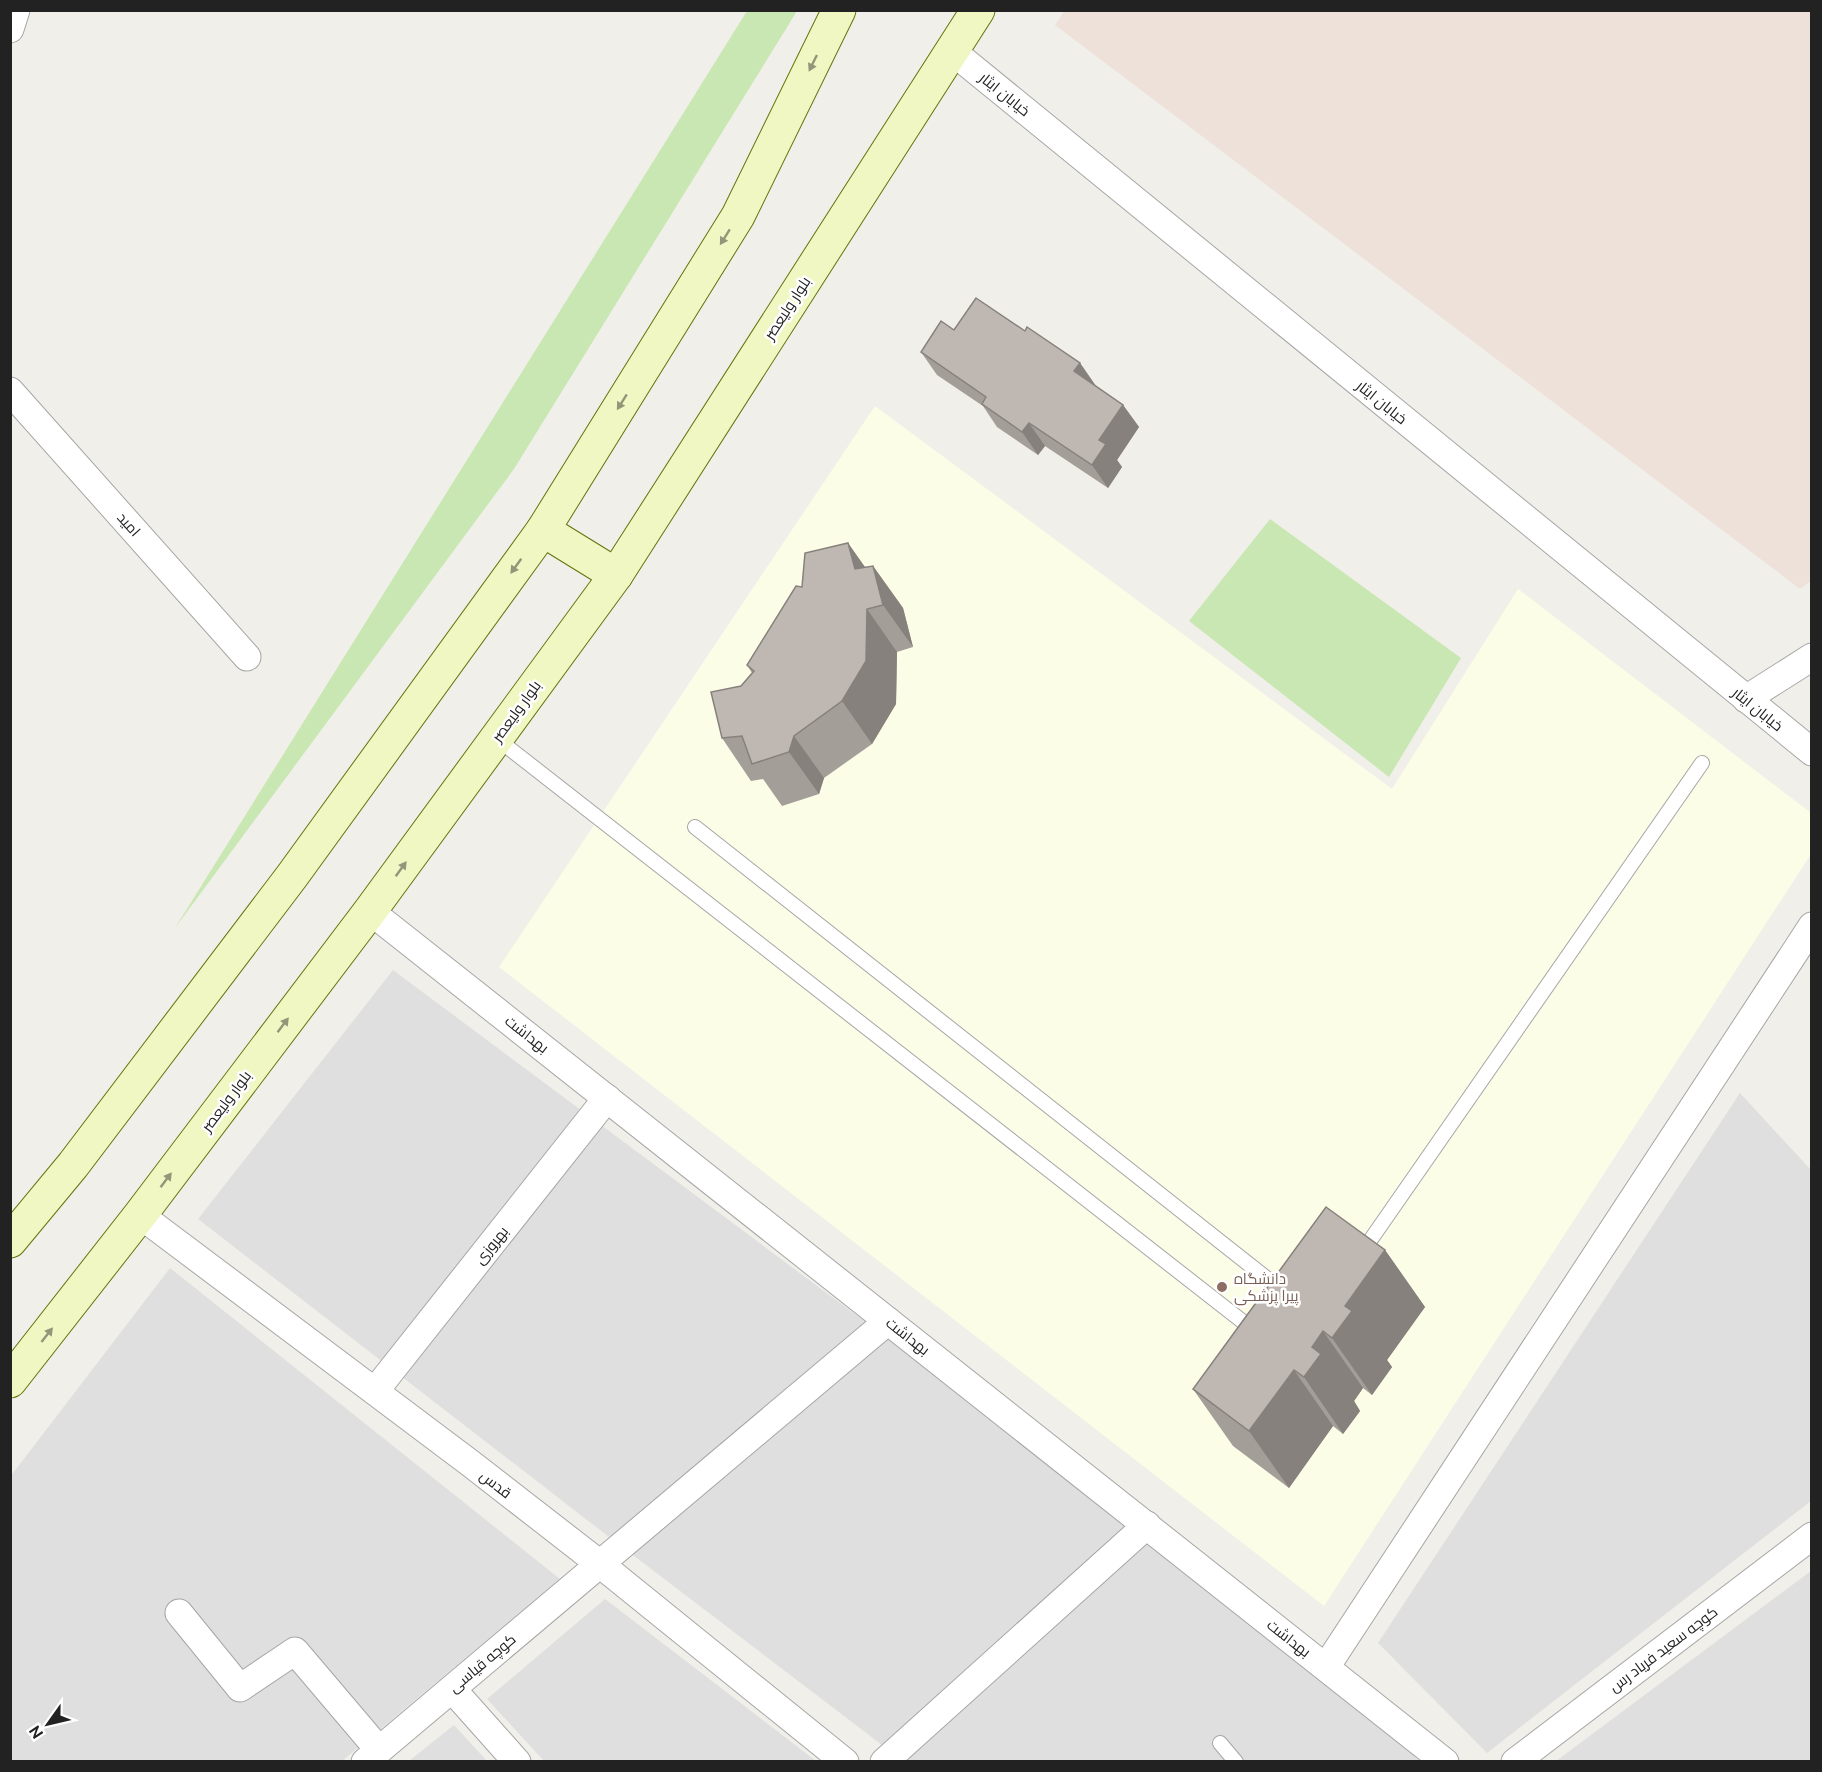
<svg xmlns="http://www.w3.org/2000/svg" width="1822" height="1772" viewBox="0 0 1822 1772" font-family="Ubuntu,Cairo,sans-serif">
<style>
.residential{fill:#e0dfdf}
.education{fill:#fcfde6}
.military{fill:#eee1da}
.grass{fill:#c9e7b3}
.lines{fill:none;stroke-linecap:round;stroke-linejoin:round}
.lane-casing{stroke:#a6a6a6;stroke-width:16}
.street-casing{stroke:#a6a6a6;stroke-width:29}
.secondary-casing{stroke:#62750c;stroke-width:35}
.lane{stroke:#fff;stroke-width:14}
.street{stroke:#fff;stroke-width:27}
.secondary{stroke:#f0f7c2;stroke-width:33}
.wall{fill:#a49e99}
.shaded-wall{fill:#86817d}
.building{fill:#bfb8b2;stroke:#86817d;stroke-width:1.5}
.oneway{fill:#93977a}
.education-dot{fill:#8d6e63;stroke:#fff;stroke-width:2}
.labels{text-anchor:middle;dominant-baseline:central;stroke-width:5;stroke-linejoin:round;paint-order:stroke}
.street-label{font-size:15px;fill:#222;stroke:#fff}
.education-label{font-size:15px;fill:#785e54;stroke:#fff;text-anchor:start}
</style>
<rect width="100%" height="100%" fill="#f1efe9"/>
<g class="residential">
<path d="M 393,970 L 1330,1668 L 1419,1761 L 903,1761 L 587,1520 L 198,1219 Z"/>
<path d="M 1740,1093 L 1811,1170 L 1811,1501 L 1487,1753 L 1378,1643 Z"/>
<path d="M 170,1268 L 560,1579 L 342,1761 L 11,1761 L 10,1477 Z"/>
<path d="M 1811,1571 L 1811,1761 L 1556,1761 Z"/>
<path d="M 605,1599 L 816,1761 L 544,1761 L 487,1699 Z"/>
<path d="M 454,1725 L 487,1761 L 409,1761 Z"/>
</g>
<path class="education" d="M 875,406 L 1392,789 L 1518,589 L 1811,813 L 1811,854 L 1324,1606 L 499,967 Z"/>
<path class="military" d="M 1064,11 L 1811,11 L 1811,581 L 1800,589 L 1055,25 Z"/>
<g class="grass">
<path d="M 747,11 L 797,11 L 514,469 L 175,928 Z"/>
<path d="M 1270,519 L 1461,658 L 1389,777 L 1189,621 Z"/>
</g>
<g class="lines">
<defs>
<g id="lane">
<path d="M 496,738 L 1256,1332"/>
<path d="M 695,827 L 1284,1292"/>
<path d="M 1357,1249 L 1367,1245 L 1702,763"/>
<path d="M 1220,1743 L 1236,1762"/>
</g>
<g id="street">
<path d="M 10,29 L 16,10"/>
<path d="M 952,51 L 1812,752"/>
<path d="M 10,391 L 247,657"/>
<path d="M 1746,699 L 1812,657"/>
<path d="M 370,911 L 1445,1762"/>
<path d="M 140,1215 L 470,1463 L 600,1564 L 845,1762"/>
<path d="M 375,1391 L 607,1098"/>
<path d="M 179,1613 L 240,1688 L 295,1651 L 379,1750"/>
<path d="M 1326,1667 L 1812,926"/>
<path d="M 452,1689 L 517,1762"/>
<path d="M 365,1762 L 888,1321"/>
<path d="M 884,1762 L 1147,1525"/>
<path d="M 1515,1762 L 1812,1536"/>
</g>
<g id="secondary">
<path d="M 543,530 L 616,575"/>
<path d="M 10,1241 L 73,1165 L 292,876 L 543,530 L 738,216 L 839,10"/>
<path d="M 10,1381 L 140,1215 L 370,911 L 616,575 L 978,10"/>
</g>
</defs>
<use href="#lane" class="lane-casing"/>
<use href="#street" class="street-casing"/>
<use href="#secondary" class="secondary-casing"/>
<use href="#lane" class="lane"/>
<use href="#street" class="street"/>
<use href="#secondary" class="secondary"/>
</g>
<g class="wall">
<path d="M 954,330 L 1025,331 L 1080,363 L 1095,385 L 1123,405 L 1139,427 L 1117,460 L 1122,467 L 1108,488 L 1045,446 L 1038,455 L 997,427 L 983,406 L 937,375 L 921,352 Z"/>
<path d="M 848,543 L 865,567 L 873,566 L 903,608 L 913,647 L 897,652 L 896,704 L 872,744 L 824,778 L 819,794 L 782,806 L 763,779 L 751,781 L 722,738 L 741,686 L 752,673 L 747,665 Z"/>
<path d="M 1385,1250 L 1425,1307 L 1387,1360 L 1392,1367 L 1372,1395 L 1363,1388 L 1354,1401 L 1360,1411 L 1343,1434 L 1333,1426 L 1289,1488 L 1233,1446 L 1193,1389 Z"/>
</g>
<g class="shaded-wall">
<path d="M 1080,363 L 1096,386 L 1074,371 Z"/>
<path d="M 1123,405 L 1139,427 L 1117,460 L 1122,467 L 1108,488 L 1092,465 L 1099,440 Z"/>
<path d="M 1029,423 L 1045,446 L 1038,455 L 1022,432 Z"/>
<path d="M 848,543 L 878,586 L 855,569 Z"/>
<path d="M 873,566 L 903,608 L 913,647 L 883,605 Z"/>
<path d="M 867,609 L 897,652 L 896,704 L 872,744 L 842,701 Z"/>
<path d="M 794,736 L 824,778 L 819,794 L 789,752 Z"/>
<path d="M 1385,1250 L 1425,1307 L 1387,1360 L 1392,1367 L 1372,1395 L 1332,1338 L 1345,1306 Z"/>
<path d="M 1323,1331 L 1363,1388 L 1354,1401 L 1360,1411 L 1343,1434 L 1304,1377 L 1312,1347 Z"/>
<path d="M 1294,1370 L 1333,1426 L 1289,1488 L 1249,1431 Z"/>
</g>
<g class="building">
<path d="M 976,298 L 1025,331 L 1027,327 L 1080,363 L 1074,371 L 1123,405 L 1099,440 L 1106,444 L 1092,465 L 1029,423 L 1022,432 L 982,404 L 986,397 L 921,352 L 941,321 L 954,330 Z"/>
<path d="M 848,543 L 855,569 L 873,566 L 883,605 L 867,609 L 866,661 L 842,701 L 794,736 L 789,752 L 752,764 L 742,736 L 722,738 L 711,692 L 741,686 L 754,671 L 747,665 L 796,586 L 802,587 L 805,553 Z"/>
<path d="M 1326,1207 L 1385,1250 L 1345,1306 L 1352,1311 L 1332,1338 L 1323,1331 L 1312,1347 L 1321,1354 L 1304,1377 L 1294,1370 L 1249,1431 L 1193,1389 Z"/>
</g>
<defs><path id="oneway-solid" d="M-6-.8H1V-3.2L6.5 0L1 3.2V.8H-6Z" transform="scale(1.5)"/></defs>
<g class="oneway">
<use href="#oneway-solid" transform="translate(813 63) rotate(116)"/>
<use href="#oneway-solid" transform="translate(725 237) rotate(122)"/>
<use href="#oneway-solid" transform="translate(622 402) rotate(122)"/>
<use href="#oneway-solid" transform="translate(516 566) rotate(126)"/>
<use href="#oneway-solid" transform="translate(401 869) rotate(-54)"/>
<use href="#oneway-solid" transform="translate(283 1025) rotate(-53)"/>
<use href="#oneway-solid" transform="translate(166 1180) rotate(-53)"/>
<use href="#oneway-solid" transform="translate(47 1335) rotate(-52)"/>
</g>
<circle class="education-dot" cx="1222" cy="1287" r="6"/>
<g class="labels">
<g class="street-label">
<text transform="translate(1005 94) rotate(39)">خیابان ایثار</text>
<text transform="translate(787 308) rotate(-57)">بلوار ولیعصر</text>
<text transform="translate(1382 402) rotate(39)">خیابان ایثار</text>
<text transform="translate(129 524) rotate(48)">امید</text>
<text transform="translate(1758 709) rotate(39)">خیابان ایثار</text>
<text transform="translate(516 711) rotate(-54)">بلوار ولیعصر</text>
<text transform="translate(527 1034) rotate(38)">بهداشت</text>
<text transform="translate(226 1101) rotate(-53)">بلوار ولیعصر</text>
<text transform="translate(491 1245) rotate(-51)">بهروزی</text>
<text transform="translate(908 1336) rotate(38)">بهداشت</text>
<text transform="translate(496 1484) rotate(38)">قدس</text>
<text transform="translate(1289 1638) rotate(38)">بهداشت</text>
<text transform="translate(1663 1649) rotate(-37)">کوچه سعید فریاد رس</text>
<text transform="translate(482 1663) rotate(-40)">کوچه قیاسی</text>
</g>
<g class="education-label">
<text x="1234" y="1278">دانشگاه<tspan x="1234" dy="17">پیرا پزشکی</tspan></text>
</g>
</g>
<rect width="1822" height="1772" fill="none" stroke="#222222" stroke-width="24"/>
<g transform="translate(48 1724) rotate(236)" stroke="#ffffff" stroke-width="4.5" paint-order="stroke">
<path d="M0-4.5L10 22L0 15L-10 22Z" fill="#222222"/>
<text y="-9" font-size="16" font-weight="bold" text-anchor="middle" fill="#222222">N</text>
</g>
</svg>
